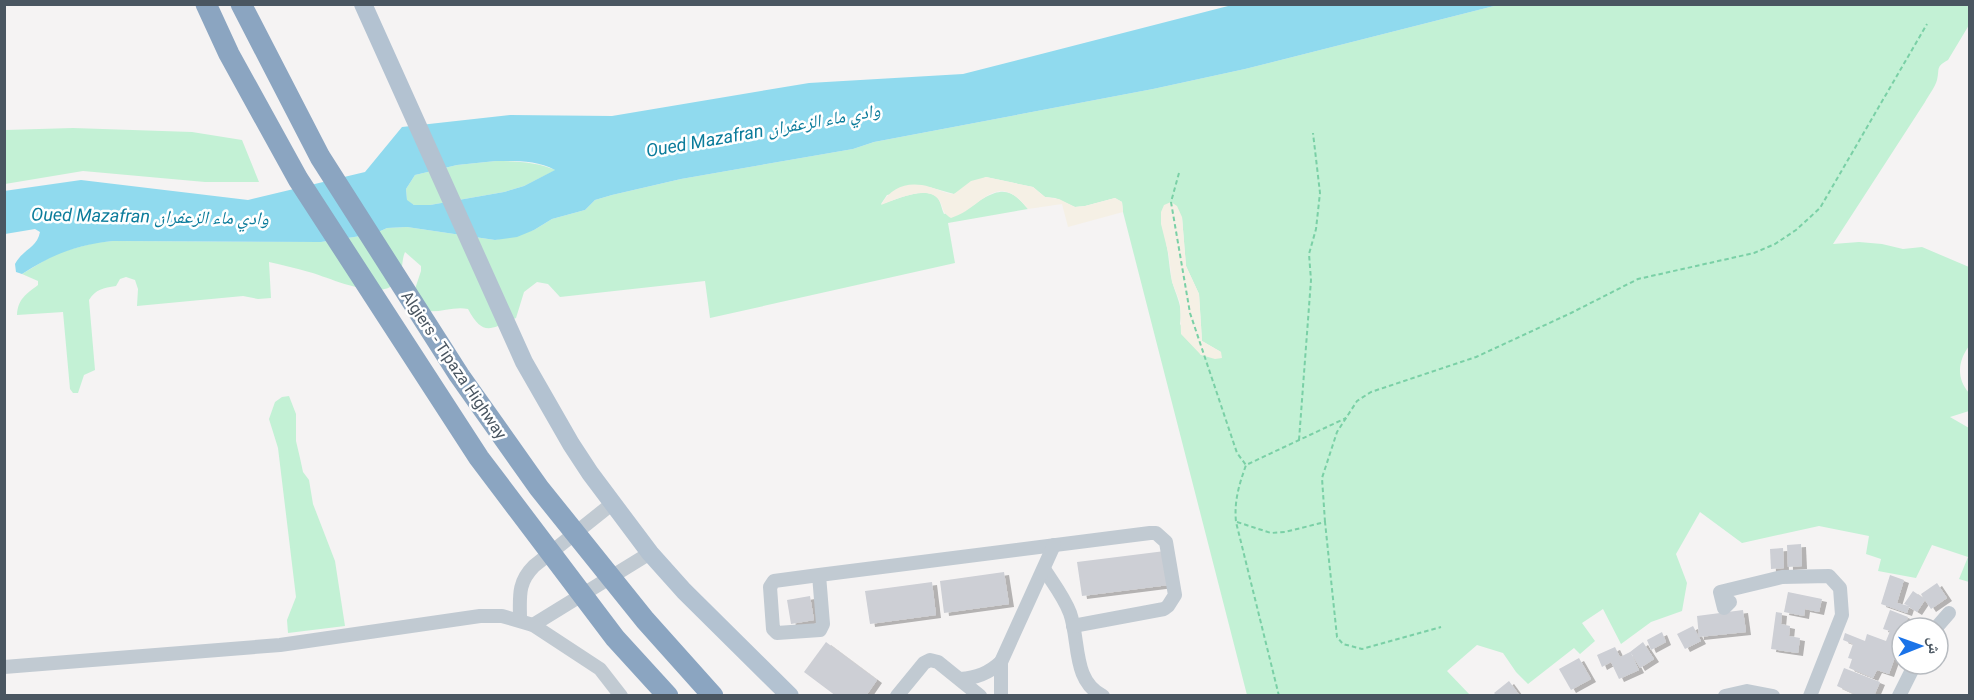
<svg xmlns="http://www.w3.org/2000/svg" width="1974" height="700" viewBox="0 0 1974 700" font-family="Roboto,'Noto Naskh Arabic',sans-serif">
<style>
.green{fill:#c3f1d5;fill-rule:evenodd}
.sand{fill:#f5f0e5}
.water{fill:#90daee;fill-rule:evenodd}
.building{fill:#cdcfd5;filter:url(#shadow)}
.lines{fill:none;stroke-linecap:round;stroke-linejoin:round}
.path{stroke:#7ad0a6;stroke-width:2;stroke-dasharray:4.5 3;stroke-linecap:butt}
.minor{stroke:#c1cad2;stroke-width:14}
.major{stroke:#b3c2d1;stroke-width:18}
.highway{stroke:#8ba5c1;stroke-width:21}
.labels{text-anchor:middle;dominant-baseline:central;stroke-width:5;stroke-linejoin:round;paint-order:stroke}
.street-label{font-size:16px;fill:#4a5661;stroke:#fff}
.water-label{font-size:18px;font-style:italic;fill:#0c7c9b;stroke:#fff}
</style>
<defs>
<filter id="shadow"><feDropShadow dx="5" dy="3" stdDeviation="0" flood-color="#0004"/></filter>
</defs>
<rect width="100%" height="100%" fill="#f5f3f3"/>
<g class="green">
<path d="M 1498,5 L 1969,5 L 1969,25 L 1948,60 C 1935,67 1940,69 1937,80 C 1935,87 1929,95 1925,102 L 1833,244 L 1859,242 L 1882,244 L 1903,249 L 1922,247 L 1969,267 L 1969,346 C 1958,361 1956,378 1969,393 L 1969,411 L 1950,417 L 1969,428 L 1969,582 L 1959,579 L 1968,557 L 1932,545 L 1916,578 L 1878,571 L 1881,559 L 1866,554 L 1869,536 L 1819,526 L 1742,543 L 1700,512 L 1676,554 L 1687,583 L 1682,611 L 1651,622 L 1621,644 L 1603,609 L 1582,623 L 1595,641 L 1580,654 L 1574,648 L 1528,684 L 1516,672 L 1503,653 L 1477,645 L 1447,671 L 1470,695 L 1247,695 L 1123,212 L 1122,202 L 1115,198 L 1085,206 L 1075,207 L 1055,198 L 1045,197 L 1033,187 L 986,177 L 954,194 L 929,187 L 887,195 L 881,204 C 895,201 928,183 939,200 C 941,204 942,210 944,214 C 953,211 963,209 972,206 C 976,204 979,200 984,198 C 1005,186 1014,192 1028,209 L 948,223 L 955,263 L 710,318 L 705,281 L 560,297 L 548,284 L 537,282 L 524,292 L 516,318 C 491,329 483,337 468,309 C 454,306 440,313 426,311 L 414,292 L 421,271 L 421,266 L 405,252 C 400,264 405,276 393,285 C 376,300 328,277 309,272 C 296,268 282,265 269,262 L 271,298 L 258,299 L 243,296 L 137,306 L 138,289 L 135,280 L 126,277 L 120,279 L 116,286 C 103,288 96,289 89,300 L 95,370 L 84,375 L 78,393 L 73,393 L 70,389 L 63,312 L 17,315 C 18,299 26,294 38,285 L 38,281 L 22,274 L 57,253 L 94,243 L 113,241 L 321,242 L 374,234 L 387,228 L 407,227 L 495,240 L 534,230 L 552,219 L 585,210 L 595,200 L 612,195 L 681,179 L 853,149 L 874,142 L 1153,89 L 1245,69 ZM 1182,217 L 1186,266 L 1199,294 L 1202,341 L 1221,352 L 1201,355 L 1180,324 C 1183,305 1177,299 1172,281 C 1169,269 1169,255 1166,242 Z"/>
<path d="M 73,128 L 192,132 L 242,140 L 259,182 L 205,182 L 83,171 L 5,184 L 5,130 Z"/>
<path d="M 496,161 C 518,161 536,162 556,170 L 524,186 L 504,192 L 430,205 L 414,205 L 407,201 L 406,189 L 415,175 L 457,165 Z"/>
<path d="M 289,396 L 296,414 L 296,441 L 300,458 L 303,472 L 309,480 L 313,504 L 335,561 L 345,626 L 288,633 L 287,620 L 296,597 L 278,448 L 269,419 L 275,402 L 282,397 Z"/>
</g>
<g class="sand">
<path d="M 986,177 L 1033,187 L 1045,197 L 1059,199 L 1075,207 L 1085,206 L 1115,198 L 1122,202 L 1123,212 L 1068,227 L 1062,204 L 1028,209 C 996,168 982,209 951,218 C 941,212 944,208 939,200 C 928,184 894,200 881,205 C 892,186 909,181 930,187 C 938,189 946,194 954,194 L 971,181 Z"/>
<path d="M 1171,202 L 1177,206 L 1182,217 L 1186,266 L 1199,294 L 1202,341 L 1221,352 L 1222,358 L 1215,359 L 1201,355 L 1181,334 L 1180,302 L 1172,282 L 1169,256 L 1161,224 L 1161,212 L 1164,205 Z"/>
</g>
<path class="water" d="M 1232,5 L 1498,5 L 1245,69 L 1153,89 L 874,142 L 853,149 L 681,179 L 612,195 L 595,200 L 585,210 L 552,219 L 534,230 L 517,237 L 495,240 L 407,227 L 387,228 L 374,234 L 321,242 L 113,241 C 76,245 53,254 22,274 L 16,272 L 15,264 C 23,249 37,248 40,232 L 35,229 L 5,234 L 4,191 L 81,180 L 248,200 L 365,172 L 402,127 L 510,115 L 612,116 L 809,83 L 963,74 ZM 496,161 C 517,161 537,160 555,170 L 524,186 L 504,192 L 430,205 L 414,205 L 407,200 L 406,189 L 415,175 L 457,165 Z"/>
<g class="building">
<path d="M 1801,544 L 1802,566 L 1788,567 L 1787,545 Z"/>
<path d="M 1783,548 L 1784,568 L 1771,569 L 1770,549 Z"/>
<path d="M 1165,551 L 1169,585 L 1082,596 L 1077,562 Z"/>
<path d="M 1004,572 L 1009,604 L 944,613 L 940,581 Z"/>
<path d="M 1890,575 L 1904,580 L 1897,603 L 1909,606 L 1904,604 L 1913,591 L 1923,598 L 1921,594 L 1937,583 L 1947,598 L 1931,609 L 1925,600 L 1917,612 L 1909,607 L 1907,613 L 1881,604 Z"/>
<path d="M 932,582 L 936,615 L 870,624 L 865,591 Z"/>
<path d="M 1788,592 L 1822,599 L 1819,612 L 1805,609 L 1804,616 L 1784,612 Z"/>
<path d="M 810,596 L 814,620 L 791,624 L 787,600 Z"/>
<path d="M 1743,610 L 1746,632 L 1699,637 L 1697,616 Z"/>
<path d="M 1890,610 L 1908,617 L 1904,628 L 1902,628 L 1900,640 L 1901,640 L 1889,674 L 1877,670 L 1873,678 L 1849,668 L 1852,659 L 1848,658 L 1853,644 L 1843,640 L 1845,633 L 1865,641 L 1867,634 L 1886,641 L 1890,631 L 1883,629 Z"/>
<path d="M 1776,612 L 1782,613 L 1781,624 L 1790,626 L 1789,636 L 1800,638 L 1798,653 L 1771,649 Z"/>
<path d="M 1693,626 L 1701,641 L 1685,649 L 1677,634 Z"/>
<path d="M 1662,632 L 1666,642 L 1651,650 L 1647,640 Z"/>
<path d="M 826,642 L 877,680 L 866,696 L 836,696 L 804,672 Z"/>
<path d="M 1643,642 L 1654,659 L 1640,668 L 1631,653 L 1639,670 L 1619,679 L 1611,662 L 1602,667 L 1597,655 L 1615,647 L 1620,657 L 1630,652 Z"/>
<path d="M 1579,658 L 1591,679 L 1571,690 L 1559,669 Z"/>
<path d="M 1844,668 L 1880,682 L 1874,696 L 1859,696 L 1837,686 Z"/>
<path d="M 1509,681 L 1520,696 L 1497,696 L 1494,693 Z"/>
</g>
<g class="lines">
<g class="path">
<path d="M 1179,173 L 1171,202 L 1190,313 L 1237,453 L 1246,465"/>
<path d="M 1299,440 L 1311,280 L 1309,254 L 1316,229 L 1320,193 L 1313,133"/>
<path d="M 1237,522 L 1271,533 L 1285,532 L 1325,522 L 1337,637 L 1343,644 L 1362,649 L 1441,627"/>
<path d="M 1325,522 L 1322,478 L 1337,432 L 1357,401 L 1371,392 L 1476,357 L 1571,313 L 1638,279 L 1754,253 L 1775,244 L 1796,230 L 1820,208 L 1927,24"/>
<path d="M 1279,696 L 1236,522 C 1234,501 1239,485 1246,465 L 1346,418"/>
</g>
<g class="minor">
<path d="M 1044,569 C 1053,583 1064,597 1070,613 C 1080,641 1072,681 1103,696"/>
<path d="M 819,575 L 823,624 L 820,630 L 777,633 L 773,629 L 770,587 L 774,581 L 819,575 L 1150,533 L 1156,533 L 1166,542 L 1175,595 L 1168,606 L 1164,609 L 1073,626"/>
<path d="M 1730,602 L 1724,608 L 1720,592 L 1782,577 L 1829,576 L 1840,588 L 1842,615 L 1810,696"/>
<path d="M 520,620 C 520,597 517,583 534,566 L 613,503"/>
<path d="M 533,625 L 650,553"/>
<path d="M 1936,628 L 1949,613"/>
<path d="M 4,667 L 280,645 L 480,616 L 502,616 L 533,625 L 600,669 L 621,696"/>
<path d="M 960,679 C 977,678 989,673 1001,662"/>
<path d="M 897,696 L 924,663 L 930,660 L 938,662 L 980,696"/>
<path d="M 1001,696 L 1001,662 L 1054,545"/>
<path d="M 1725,696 L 1747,691 L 1773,696"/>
<path d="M 1899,696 L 1915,664"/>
</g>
<path class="major" d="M 363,4 L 524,362 L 571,444 L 590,473 L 650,553 L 684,591 L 790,696"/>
<g class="highway">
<path d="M 206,4 L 229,54 L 298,179 L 479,458 L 615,638 L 668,696"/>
<path d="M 241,4 L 320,157 L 459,375 L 539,488 L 645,620 L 713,696"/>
</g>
</g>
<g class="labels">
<g class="street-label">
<text transform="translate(454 365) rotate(56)">Algiers - Tipaza Highway</text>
</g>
<g class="water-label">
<text transform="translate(763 130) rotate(-10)">Oued Mazafran وادي ماء الزعفران</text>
<text transform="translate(150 216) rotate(1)">Oued Mazafran وادي ماء الزعفران</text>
</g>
</g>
<rect width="1974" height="700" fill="none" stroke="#4a5661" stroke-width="12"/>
<g transform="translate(1920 646) rotate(89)"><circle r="28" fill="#ffffff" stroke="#b7bbc0" stroke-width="1.5"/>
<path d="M0-4.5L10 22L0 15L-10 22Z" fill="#1a73e8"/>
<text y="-9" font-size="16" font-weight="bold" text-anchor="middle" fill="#4a5661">ش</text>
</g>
</svg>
